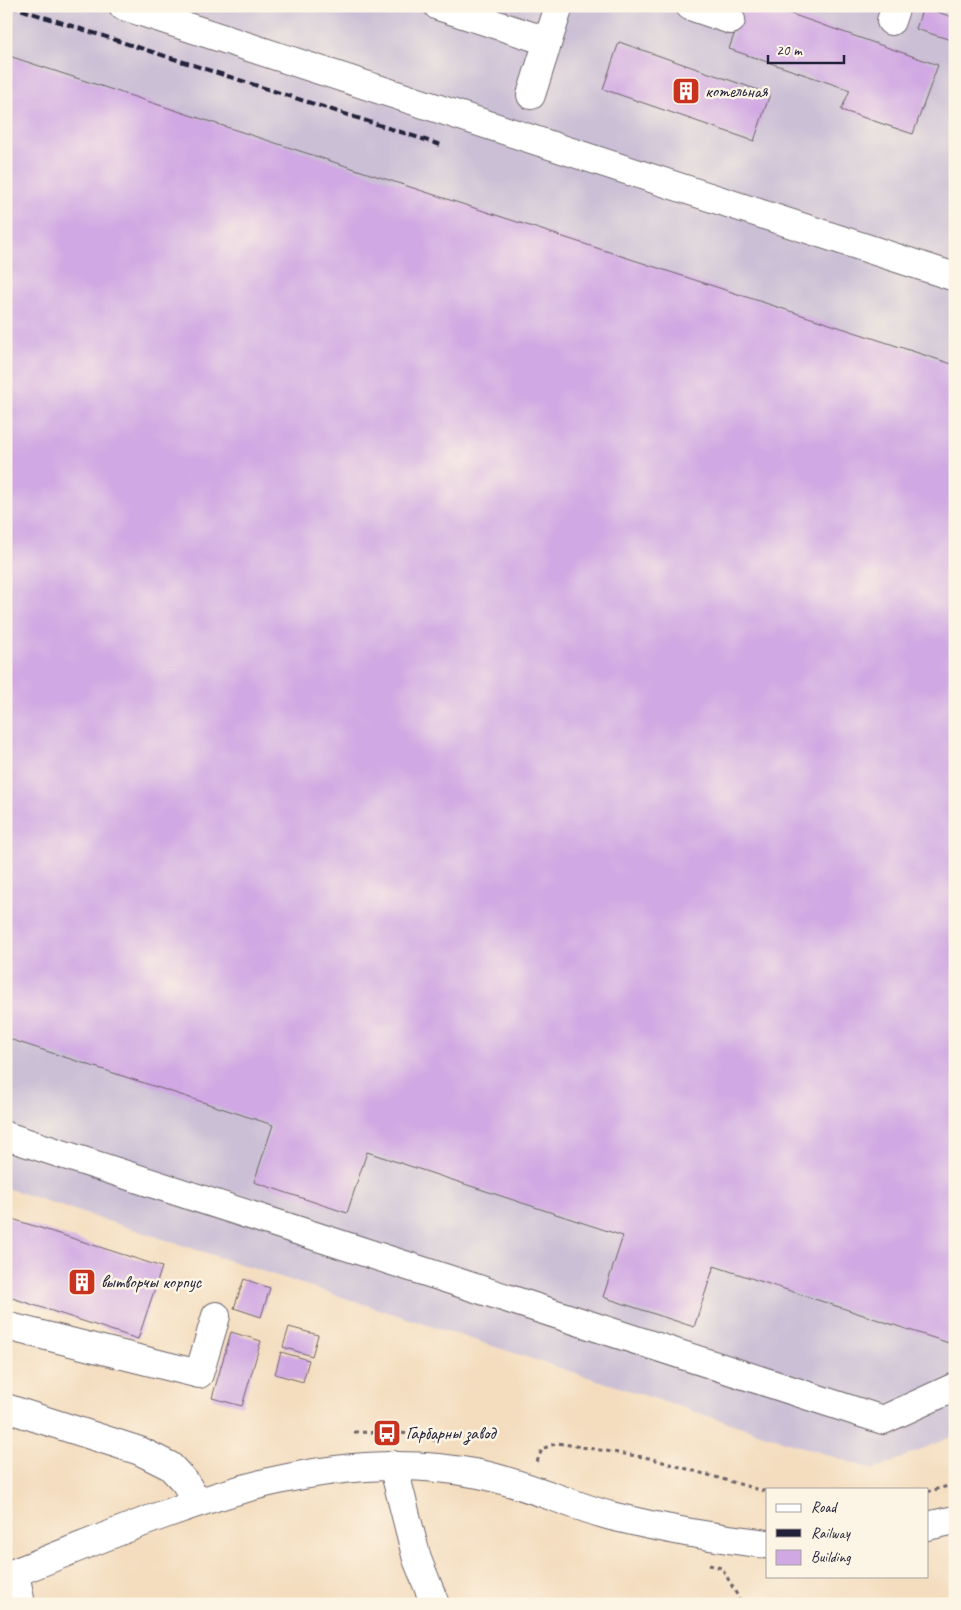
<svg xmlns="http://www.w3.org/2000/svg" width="961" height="1610" viewBox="0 0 961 1610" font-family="Caveat,sans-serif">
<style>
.industrial{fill:#cbbfd5}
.building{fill:#d0a8e3}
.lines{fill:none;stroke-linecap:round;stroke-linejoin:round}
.minor-casing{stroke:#6c6369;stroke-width:30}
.path{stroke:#6c6369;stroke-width:3;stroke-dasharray:4 4;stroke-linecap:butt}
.minor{stroke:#fff;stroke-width:28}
.rail{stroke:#22223b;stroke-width:4;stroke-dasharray:8 4;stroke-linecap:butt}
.labels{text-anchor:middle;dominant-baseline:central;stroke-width:5;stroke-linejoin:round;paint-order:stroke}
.poi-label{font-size:18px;fill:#22223b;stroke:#fcf5e5;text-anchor:start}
</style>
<rect width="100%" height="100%" fill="#fcf5e5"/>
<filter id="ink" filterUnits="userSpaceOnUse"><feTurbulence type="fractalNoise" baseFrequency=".02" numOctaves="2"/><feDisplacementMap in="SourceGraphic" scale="10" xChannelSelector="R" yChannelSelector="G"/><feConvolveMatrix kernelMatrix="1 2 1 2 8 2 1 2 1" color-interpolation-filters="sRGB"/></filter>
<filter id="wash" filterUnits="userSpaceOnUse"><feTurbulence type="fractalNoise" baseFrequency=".0096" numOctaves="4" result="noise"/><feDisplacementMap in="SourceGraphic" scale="20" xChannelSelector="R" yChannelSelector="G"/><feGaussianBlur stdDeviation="1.12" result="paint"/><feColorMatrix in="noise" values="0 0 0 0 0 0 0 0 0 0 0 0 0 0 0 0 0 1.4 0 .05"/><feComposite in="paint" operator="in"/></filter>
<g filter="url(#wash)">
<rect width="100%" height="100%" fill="#f4ddbf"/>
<path class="industrial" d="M 6,6 L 955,6 L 955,1435 L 874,1470 L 6,1188 Z"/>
<g id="blocks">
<g class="building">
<path d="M 744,6 L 768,6 L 938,65 L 913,134 L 841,110 L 850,90 L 729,49 Z"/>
<path d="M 923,7 L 955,18 L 955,30 L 951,40 L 916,29 Z"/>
<path d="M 619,42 L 770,94 L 754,141 L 603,89 Z"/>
<path d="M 6,55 L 955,365 L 955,1345 L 714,1266 L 694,1327 L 603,1297 L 623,1236 L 367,1152 L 347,1213 L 254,1182 L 273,1125 L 6,1038 Z"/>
<path d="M 6,1217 L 162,1267 L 138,1339 L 6,1296 Z"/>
<path d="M 244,1279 L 270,1288 L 261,1317 L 234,1308 Z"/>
<path d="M 289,1327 L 318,1335 L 312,1356 L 283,1347 Z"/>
<path d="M 231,1332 L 261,1341 L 242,1406 L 212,1398 Z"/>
<path d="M 281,1352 L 309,1360 L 303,1382 L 275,1374 Z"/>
</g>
</g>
</g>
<g filter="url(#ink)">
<use href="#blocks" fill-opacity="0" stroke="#6c6369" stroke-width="1"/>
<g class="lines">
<defs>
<g id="minor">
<path d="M 123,6 L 955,277"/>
<path d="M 438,6 L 547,41"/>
<path d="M 690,6 L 731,20"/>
<path d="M 891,21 L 896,6"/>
<path d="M 531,95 L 559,6"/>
<path d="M 6,1136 L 883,1420 L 955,1387"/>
<path d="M 6,1326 L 199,1374 L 216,1316"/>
<path d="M 6,1408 L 140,1451 L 170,1466 L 185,1482 L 197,1502"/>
<path d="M 393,1465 L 417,1559 L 435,1604"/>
<path d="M 927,1526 L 955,1520"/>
<path d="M 15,1573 L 21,1604"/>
<path d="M 6,1576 C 157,1518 314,1440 479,1474 C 524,1483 567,1504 611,1516 C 663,1529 715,1538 767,1544"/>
</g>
</defs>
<use href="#minor" class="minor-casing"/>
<g class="path">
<path d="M 354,1432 L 425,1434 L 435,1441"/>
<path d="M 537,1462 L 542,1449 L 557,1443 L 649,1458 L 767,1492"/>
<path d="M 927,1492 L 955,1484"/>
<path d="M 709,1565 L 722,1568 L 742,1604"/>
</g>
<use href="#minor" class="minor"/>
<path class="rail" d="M 10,6 L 441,145"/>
</g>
</g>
<defs>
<symbol id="building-square" viewBox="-11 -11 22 22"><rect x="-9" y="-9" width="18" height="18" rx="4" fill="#c8321e" stroke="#fcf5e5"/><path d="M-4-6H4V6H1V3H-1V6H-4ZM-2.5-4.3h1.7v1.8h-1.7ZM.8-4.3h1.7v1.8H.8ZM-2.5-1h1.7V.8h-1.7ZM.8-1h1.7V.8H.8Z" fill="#fff"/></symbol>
<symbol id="bus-square" viewBox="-11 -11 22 22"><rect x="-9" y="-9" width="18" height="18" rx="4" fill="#c8321e" stroke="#fcf5e5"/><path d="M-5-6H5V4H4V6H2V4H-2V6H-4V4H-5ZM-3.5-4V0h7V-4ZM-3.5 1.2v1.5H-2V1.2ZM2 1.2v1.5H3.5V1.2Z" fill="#fff"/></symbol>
</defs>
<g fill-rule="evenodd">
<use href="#building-square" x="670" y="75" width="32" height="32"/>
<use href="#building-square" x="66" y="1266" width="32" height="32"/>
<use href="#bus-square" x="371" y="1417" width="32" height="32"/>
</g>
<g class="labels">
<g class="poi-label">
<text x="705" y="91">котельная</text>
<text x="101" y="1282">вытворчы корпус</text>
<text x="406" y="1433">Гарбарны завод</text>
</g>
</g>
<rect width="961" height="1610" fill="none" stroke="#fcf5e5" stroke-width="25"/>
<rect x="766" y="1488" width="162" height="90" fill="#fcf5e5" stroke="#a5a1a1"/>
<rect x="776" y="1504" width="25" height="8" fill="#ffffff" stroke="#a5a1a1"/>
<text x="811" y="1512" font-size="15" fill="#22223b">Road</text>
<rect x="776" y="1529" width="25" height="8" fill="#22223b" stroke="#a5a1a1"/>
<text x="811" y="1538" font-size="15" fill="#22223b">Railway</text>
<rect x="776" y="1550" width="25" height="15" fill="#d0a8e3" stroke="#a5a1a1"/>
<text x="811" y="1562" font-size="15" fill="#22223b">Building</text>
<path d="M768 55v8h76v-8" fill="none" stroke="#22223b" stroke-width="2.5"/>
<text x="776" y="55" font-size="15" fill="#22223b" stroke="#fcf5e5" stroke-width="4" paint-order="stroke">20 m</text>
</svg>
